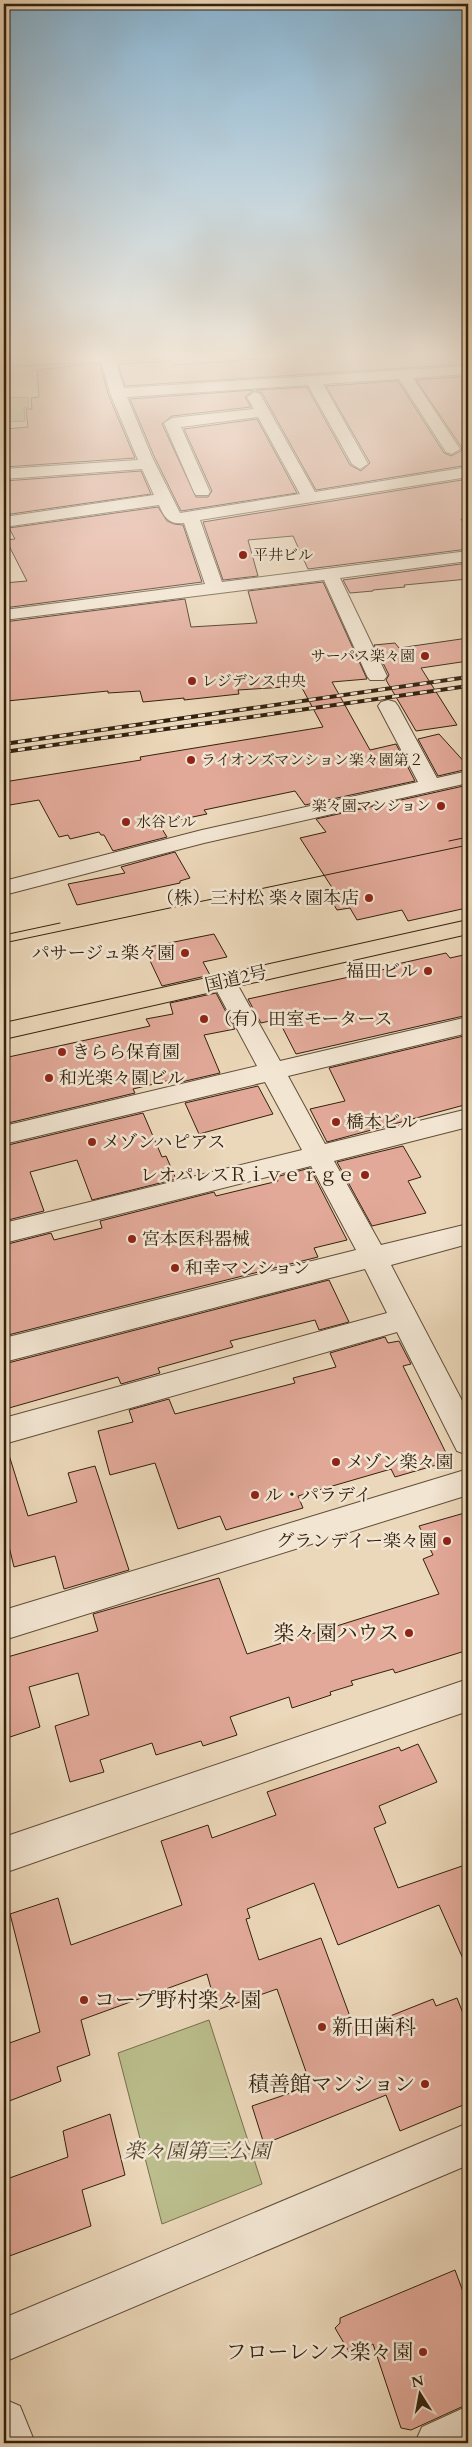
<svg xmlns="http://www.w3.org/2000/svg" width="472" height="2447" viewBox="0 0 472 2447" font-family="Cardo,'Noto Serif JP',serif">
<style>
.green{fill:#bbbd8c;stroke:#776f4d}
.building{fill:#e2a999;stroke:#33210e}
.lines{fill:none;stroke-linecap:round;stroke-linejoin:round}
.minor-casing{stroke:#614e39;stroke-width:2}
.tertiary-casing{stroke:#614e39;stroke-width:2}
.trunk-casing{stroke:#33210e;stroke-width:2}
.minor{fill:#f2e5d2;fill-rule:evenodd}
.tertiary{fill:#f2e5d2;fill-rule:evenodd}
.trunk{fill:#ebd7b9;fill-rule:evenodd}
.tram{stroke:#33210e;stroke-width:1}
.rail-casing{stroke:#33210e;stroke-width:4}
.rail{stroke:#f2e5d2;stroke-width:2.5;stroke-dasharray:7;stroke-linecap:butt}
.poi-dot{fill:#8f2418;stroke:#f2e5d2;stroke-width:2}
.labels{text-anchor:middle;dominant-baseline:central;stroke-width:5;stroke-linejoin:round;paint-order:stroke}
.far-poi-label{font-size:15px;fill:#33210e;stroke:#f2e5d2;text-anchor:start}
.poi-label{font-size:18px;fill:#33210e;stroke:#f2e5d2;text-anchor:start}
.street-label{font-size:18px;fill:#33210e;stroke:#f2e5d2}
.near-poi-label{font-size:21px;fill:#33210e;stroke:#f2e5d2;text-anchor:end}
.near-park-label{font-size:21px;font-style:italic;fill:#55482e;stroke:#f2e5d2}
</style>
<rect width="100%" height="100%" fill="#ebd7b9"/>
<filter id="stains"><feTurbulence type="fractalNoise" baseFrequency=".004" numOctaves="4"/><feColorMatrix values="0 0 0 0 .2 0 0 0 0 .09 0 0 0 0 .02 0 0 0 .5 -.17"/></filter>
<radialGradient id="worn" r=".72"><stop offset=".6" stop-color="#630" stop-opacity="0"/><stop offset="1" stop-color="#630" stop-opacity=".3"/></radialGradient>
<g class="green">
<path d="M 28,397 L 29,407 L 24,408 L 25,421 L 4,422 L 4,398 Z"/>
<path d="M 209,2020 L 262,2184 L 162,2224 L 118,2053 Z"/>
</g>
<g class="building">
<path d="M 317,355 L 463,355 L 468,364 L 125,386 L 118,364 L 172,361 L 173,365 Z"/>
<path d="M 90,364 L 100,364 L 108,394 L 135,458 L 4,467 L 4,450 L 8,450 L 6,429 L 28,427 L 26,409 L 32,409 L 31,398 L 39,397 L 37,370 Z"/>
<path d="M 468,376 L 468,465 L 316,490 L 262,393 L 256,390 L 307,387 L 350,465 L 361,471 L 370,463 L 326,386 L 398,381 L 444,453 L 451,456 L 461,451 L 462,448 L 416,380 Z"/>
<path d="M 254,390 L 245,397 L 251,407 L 172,416 L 162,424 L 196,497 L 208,497 L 212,491 L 184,429 L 257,419 L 297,493 L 181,511 L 154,456 L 130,399 Z"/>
<path d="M 141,471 L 151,494 L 4,515 L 4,481 Z"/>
<path d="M 468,479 L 468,519 L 461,519 L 468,531 L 468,549 L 308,569 L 293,536 L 248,540 L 258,576 L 223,580 L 203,522 Z"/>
<path d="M 158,507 L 167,521 L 174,524 L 183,525 L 202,582 L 4,608 L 4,583 L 27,581 L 6,540 L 15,539 L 9,528 Z"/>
<path d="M 468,563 L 468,579 L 404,585 L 405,587 L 373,590 L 373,591 L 350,593 L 343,580 Z"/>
<path d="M 323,582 L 367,679 L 332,682 L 370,750 L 396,744 L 415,781 L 305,805 L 295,791 L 204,810 L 207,814 L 159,824 L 167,837 L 113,851 L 104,835 L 101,835 L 99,832 L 70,839 L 68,835 L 59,837 L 39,800 L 4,806 L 4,782 L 141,760 L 140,757 L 323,727 L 301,686 L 238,690 L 239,694 L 184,700 L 184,698 L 143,702 L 140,691 L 108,693 L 108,691 L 7,701 L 4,622 L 185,599 L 191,627 L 257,623 L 248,591 Z"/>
<path d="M 468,638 L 468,661 L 421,668 L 457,725 L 416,731 L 386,680 L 389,675 L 374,645 L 395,643 L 399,648 Z"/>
<path d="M 439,734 L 468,766 L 468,769 L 438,776 L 418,739 Z"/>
<path d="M 468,785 L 468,902 L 462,909 L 408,921 L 402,910 L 357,920 L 350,908 L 337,910 L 325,890 L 333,889 L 300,838 L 326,832 L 316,819 Z"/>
<path d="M 175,852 L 190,878 L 180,881 L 180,883 L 77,905 L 68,884 L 125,873 L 121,867 Z"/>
<path d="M 214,934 L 227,957 L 203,962 L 210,975 L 162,986 L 144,948 Z"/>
<path d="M 446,953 L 450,958 L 468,954 L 468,1015 L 296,1054 L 278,1019 L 261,1023 L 248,999 L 395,967 L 393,965 Z"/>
<path d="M 216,993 L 235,1029 L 204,1035 L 220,1073 L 177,1083 L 175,1079 L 133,1089 L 135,1093 L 4,1124 L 4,1058 L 150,1026 L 146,1019 L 173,1014 L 170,1003 Z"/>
<path d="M 468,1035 L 468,1104 L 327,1142 L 310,1109 L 345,1101 L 329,1068 Z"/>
<path d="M 258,1086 L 273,1114 L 199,1134 L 185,1103 Z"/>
<path d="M 143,1113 L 162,1157 L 166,1156 L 176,1179 L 92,1200 L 77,1160 L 30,1172 L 44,1211 L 4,1221 L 4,1146 Z"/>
<path d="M 403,1146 L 421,1177 L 408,1181 L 426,1213 L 372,1226 L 337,1162 Z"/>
<path d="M 310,1168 L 347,1240 L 314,1248 L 318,1257 L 4,1336 L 4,1245 L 51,1233 L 54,1240 L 102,1228 L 100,1221 L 214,1192 L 216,1196 L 278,1181 L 276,1177 Z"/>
<path d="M 329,1280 L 349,1322 L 319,1330 L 315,1320 L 230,1341 L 233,1347 L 158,1368 L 160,1373 L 121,1384 L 118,1377 L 9,1408 L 4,1390 L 4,1364 Z"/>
<path d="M 385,1337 L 388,1343 L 399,1341 L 411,1364 L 403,1366 L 450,1461 L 395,1477 L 391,1469 L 298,1496 L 303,1508 L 226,1530 L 220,1516 L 178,1529 L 155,1463 L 110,1475 L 98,1431 L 133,1422 L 129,1410 L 169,1399 L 175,1414 L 295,1383 L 293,1378 L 336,1367 L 330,1353 Z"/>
<path d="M 9,1455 L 28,1516 L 77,1502 L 68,1473 L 95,1466 L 129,1570 L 64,1589 L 55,1556 L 14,1567 L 4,1526 L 4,1456 Z"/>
<path d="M 468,1512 L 468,1650 L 395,1673 L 393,1669 L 351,1681 L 353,1685 L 330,1692 L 331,1695 L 292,1708 L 289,1697 L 230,1717 L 237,1735 L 203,1746 L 201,1741 L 156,1755 L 152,1743 L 100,1760 L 104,1772 L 70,1782 L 55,1726 L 89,1715 L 78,1673 L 29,1687 L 40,1727 L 4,1739 L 4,1658 L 98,1631 L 93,1614 L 219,1578 L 247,1654 L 439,1594 L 423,1559 L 433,1555 L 419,1526 Z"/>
<path d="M 418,1744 L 437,1782 L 379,1806 L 386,1823 L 374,1828 L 398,1888 L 468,1864 L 468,1970 L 439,1905 L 338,1945 L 314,1883 L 247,1909 L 250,1918 L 246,1919 L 259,1960 L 321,1938 L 355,2030 L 433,1999 L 436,2006 L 457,1998 L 468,2026 L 468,2103 L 400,2131 L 386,2095 L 264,2144 L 252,2106 L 311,2086 L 277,1989 L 217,2010 L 207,1974 L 81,2020 L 90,2055 L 57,2067 L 61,2081 L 4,2103 L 4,2045 L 40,2032 L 10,1914 L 58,1898 L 71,1945 L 182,1905 L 161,1841 L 208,1825 L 212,1838 L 276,1815 L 267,1792 L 399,1747 L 401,1751 Z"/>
<path d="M 110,2114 L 125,2175 L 82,2190 L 91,2226 L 4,2258 L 4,2180 L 68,2157 L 63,2131 Z"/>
<path d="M 455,2270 L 468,2305 L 468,2404 L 411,2430 L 401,2428 L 373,2344 L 351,2355 L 335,2328 L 340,2323 L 340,2318 Z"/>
</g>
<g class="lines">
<defs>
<g id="minor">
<path d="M 101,355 L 113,355 L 114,357 L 124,388 L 468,366 L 468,374 L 413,378 L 460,449 L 452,454 L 446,452 L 399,379 L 323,384 L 368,464 L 360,469 L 352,464 L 308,385 L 127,397 L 152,457 L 180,513 L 300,494 L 258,417 L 181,427 L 210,492 L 208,495 L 196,495 L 194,492 L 164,423 L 172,418 L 254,409 L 247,397 L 255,392 L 260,394 L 315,492 L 468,467 L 468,477 L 200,520 L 222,582 L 468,551 L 468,561 L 340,578 L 387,676 L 384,680 L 370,680 L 367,676 L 324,580 L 4,620 L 4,610 L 205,584 L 184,523 C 169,525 164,517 159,505 L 4,527 L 4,517 L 154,495 L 142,469 L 4,479 L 4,469 L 138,460 L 110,393 L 100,357 Z"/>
<path d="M 388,700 L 395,702 L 398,706 L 437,778 L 468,771 L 468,783 L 204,843 L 4,895 L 4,881 L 202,830 L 418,782 L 378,706 L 381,702 Z"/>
<path d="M 224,974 L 232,977 L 236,982 L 280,1061 L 468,1017 L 468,1033 L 288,1076 L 325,1144 L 468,1109 L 468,1127 L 334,1161 L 381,1245 L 468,1224 L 468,1244 L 391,1265 L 468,1412 L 468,1455 L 457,1451 L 397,1332 L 4,1444 L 4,1418 L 387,1313 L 365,1269 L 4,1362 L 4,1338 L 356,1250 L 311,1166 L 4,1243 L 4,1223 L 302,1150 L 265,1082 L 4,1144 L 4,1126 L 257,1066 L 212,982 L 216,977 Z"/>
<path d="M 468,1469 L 468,1495 L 4,1640 L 4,1610 Z"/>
<path d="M 468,1679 L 468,1711 L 4,1873 L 4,1837 Z"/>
<path d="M 4,2399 L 20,2406 L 35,2443 L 4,2443 Z"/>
<path d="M 468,2406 L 468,2443 L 415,2443 L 422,2427 Z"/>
</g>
<g id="tertiary">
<path d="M 67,355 L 165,355 L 158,359 L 4,366 L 4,358 Z"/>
<path d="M 468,2123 L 468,2165 L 4,2362 L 4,2318 Z"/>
</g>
<path id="trunk" d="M 468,920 L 468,934 L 4,1039 L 4,1023 Z"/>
</defs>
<use href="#minor" class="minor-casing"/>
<use href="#tertiary" class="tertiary-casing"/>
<use href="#trunk" class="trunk-casing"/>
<use href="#minor" class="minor"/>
<use href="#tertiary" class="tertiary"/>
<use href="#trunk" class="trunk"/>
<g class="tram">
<path d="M 449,841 L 468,837"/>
<path d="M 4,935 L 60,923"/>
<path d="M 4,943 L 468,845"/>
</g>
<defs>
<g id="rail">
<path d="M 4,744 L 468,677"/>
<path d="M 4,752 L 468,686"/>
</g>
</defs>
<use href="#rail" class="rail-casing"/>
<use href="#rail" class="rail"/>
</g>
<linearGradient id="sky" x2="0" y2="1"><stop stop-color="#89b6d4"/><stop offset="0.51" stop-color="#f6ede0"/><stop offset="1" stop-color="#f6ede0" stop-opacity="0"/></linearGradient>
<rect width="472" height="697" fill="url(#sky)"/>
<g class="poi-dot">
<circle cx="243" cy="555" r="5"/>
<circle cx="425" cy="656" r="5"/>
<circle cx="192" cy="681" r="5"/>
<circle cx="191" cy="760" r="5"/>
<circle cx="441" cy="806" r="5"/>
<circle cx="126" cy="822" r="5"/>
<circle cx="369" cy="898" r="5"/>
<circle cx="185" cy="953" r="5"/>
<circle cx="428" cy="971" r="5"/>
<circle cx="204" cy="1019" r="5"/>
<circle cx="62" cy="1052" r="5"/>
<circle cx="49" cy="1078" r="5"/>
<circle cx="336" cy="1122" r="5"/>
<circle cx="92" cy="1142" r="5"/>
<circle cx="365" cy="1175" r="5"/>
<circle cx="132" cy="1239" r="5"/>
<circle cx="175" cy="1268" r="5"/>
<circle cx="336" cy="1462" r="5"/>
<circle cx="255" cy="1495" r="5"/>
<circle cx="447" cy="1541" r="5"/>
<circle cx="409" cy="1633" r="5"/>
<circle cx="84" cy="2000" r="5"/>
<circle cx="322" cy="2027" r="5"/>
<circle cx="425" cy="2084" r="5"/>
<circle cx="423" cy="2352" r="5"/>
</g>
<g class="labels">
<g class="far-poi-label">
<text x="253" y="555">平井ビル</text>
<text x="415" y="656" text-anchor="end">サーパス楽々園</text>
<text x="202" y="681">レジデンス中央</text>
<text x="201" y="760">ライオンズマンション楽々園第２</text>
<text x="431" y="806" text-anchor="end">楽々園マンション</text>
<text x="136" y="822">水谷ビル</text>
</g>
<g class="poi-label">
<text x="359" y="898" text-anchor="end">（株）三村松 楽々園本店</text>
<text x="175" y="953" text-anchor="end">パサージュ楽々園</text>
<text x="418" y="971" text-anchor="end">福田ビル</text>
<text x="214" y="1019">（有）田室モータース</text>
<text x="72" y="1052">きらら保育園</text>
<text x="59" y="1078">和光楽々園ビル</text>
<text x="346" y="1122">橋本ビル</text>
<text x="102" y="1142">メゾンハピアス</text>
<text x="355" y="1175" text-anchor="end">レオパレスＲｉｖｅｒｇｅ</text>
<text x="142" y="1239">宮本医科器械</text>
<text x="185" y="1268">和幸マンション</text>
<text x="346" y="1462">メゾン楽々園</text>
<text x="265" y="1495">ル・パラデイ</text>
<text x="437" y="1541" text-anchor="end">グランデイー楽々園</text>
</g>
<g class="street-label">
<text transform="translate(236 979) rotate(-13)">国道2号</text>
</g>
<g class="near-poi-label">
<text x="399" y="1633">楽々園ハウス</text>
<text x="94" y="2000" text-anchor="start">コープ野村楽々園</text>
<text x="332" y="2027" text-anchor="start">新田歯科</text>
<text x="415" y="2084">積善館マンション</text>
<text x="413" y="2352">フローレンス楽々園</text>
</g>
<g class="near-park-label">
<text x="197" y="2151">楽々園第三公園</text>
</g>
</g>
<rect width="472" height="2447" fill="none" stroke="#ebd7b9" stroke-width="20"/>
<rect x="5" y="5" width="462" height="2437" fill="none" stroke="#33210e" stroke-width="2.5"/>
<rect x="10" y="10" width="452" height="2427" fill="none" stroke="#33210e"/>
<g transform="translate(420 2394) rotate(349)" stroke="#f2e5d2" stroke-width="4" paint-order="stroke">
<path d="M0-4L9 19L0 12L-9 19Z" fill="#33210e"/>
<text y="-8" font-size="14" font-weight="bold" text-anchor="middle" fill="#33210e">N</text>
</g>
<rect width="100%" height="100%" filter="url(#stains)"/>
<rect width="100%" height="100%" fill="url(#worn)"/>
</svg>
